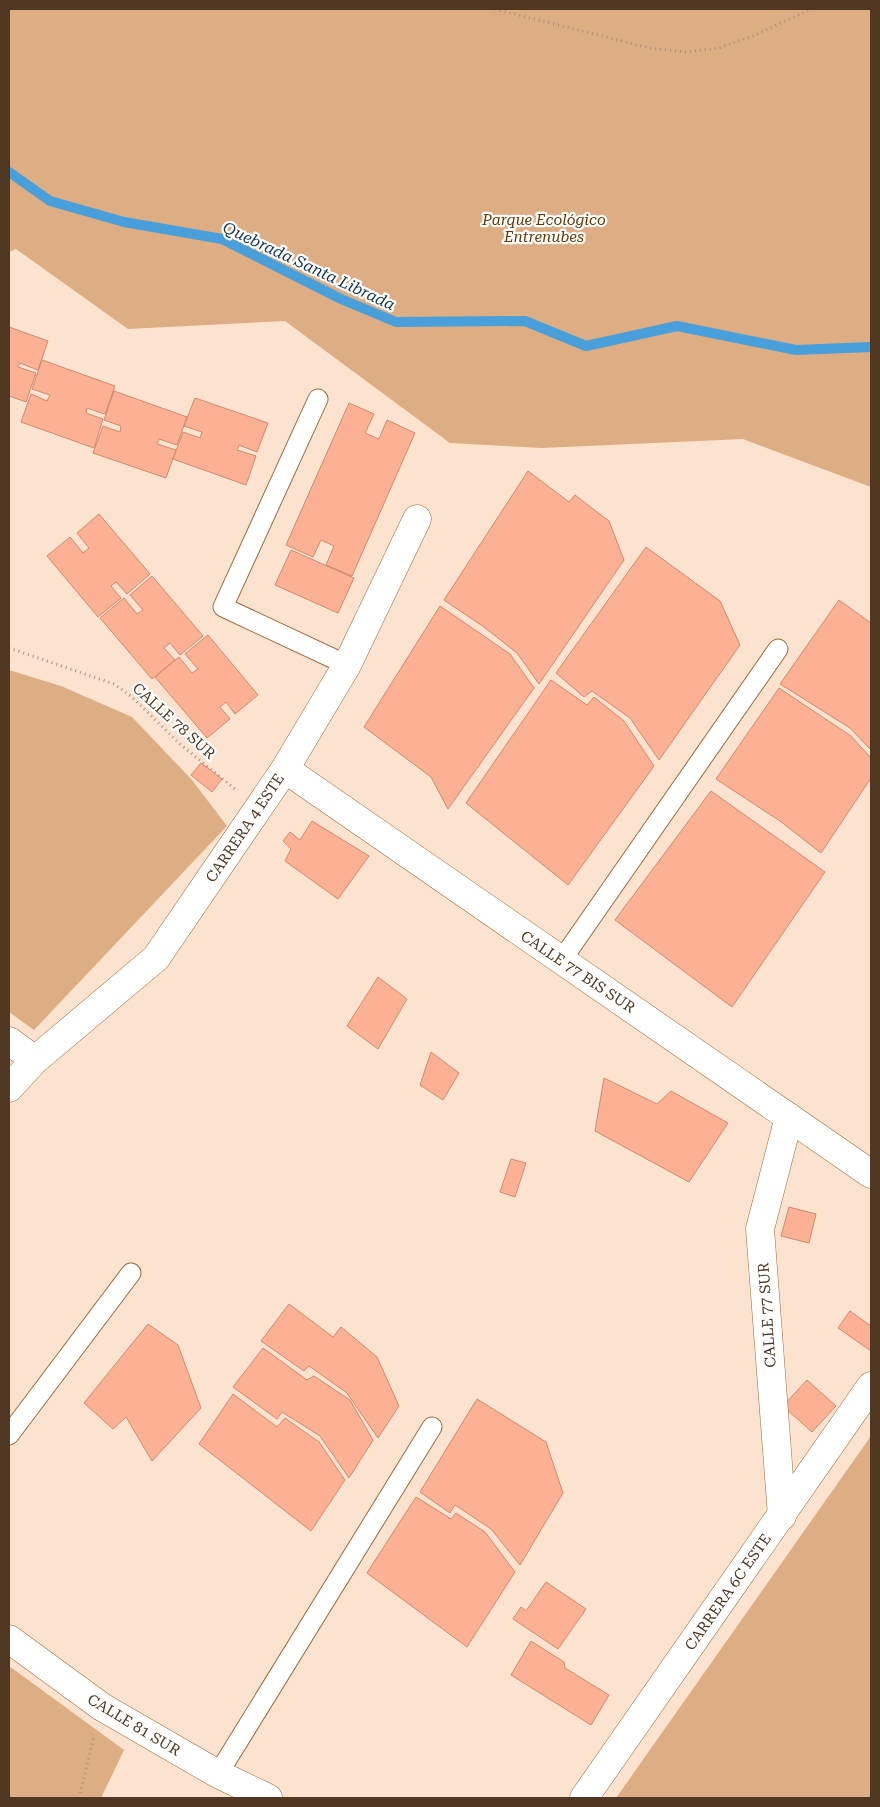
<svg xmlns="http://www.w3.org/2000/svg" width="880" height="1807" viewBox="0 0 880 1807" font-family="'Roboto Serif',serif">
<style>
.green{fill:#ddad84}
.lines{fill:none;stroke-linecap:round;stroke-linejoin:round}
.stream{stroke:#499fda;stroke-width:10}
.building{fill:#fcb195;stroke:#cf896e}
.lane-casing{stroke:#9f6938;stroke-width:21}
.street-casing{stroke:#9f6938;stroke-width:29}
.path{stroke:#a9917c;stroke-width:3;stroke-dasharray:1 4;stroke-linecap:butt}
.lane{stroke:#fff;stroke-width:19}
.street{stroke:#fff;stroke-width:28}
.labels{text-anchor:middle;dominant-baseline:central;stroke-width:4.5;stroke-linejoin:round;paint-order:stroke}
.park-label{font-size:15px;font-style:italic;fill:#643600;stroke:#fff}
.street-label{font-size:15px;fill:#4f3722;stroke:#fff}
.water-label{font-size:16px;font-style:italic;fill:#10344d;stroke:#fff}
</style>
<rect width="100%" height="100%" fill="#fbe3cf"/>
<g class="green">
<path d="M 9,9 L 871,9 L 871,487 L 743,439 L 542,448 L 450,443 L 285,321 L 128,329 L 16,249 L 9,252 Z"/>
<path d="M 9,670 L 61,686 L 132,717 L 192,780 L 227,826 L 34,1030 L 9,1012 Z"/>
<path d="M 871,1436 L 871,1798 L 616,1798 Z"/>
<path d="M 9,1666 L 124,1750 L 101,1798 L 9,1798 Z"/>
</g>
<g class="lines">
<path class="stream" d="M 9,172 L 50,201 L 124,222 L 222,239 L 341,299 L 396,322 L 525,321 L 586,346 L 677,326 L 796,350 L 871,347"/>
</g>
<g class="building">
<path d="M 9,327 L 48,341 L 38,370 L 20,363 L 18,367 L 36,373 L 26,402 L 9,396 Z"/>
<path d="M 42,360 L 115,386 L 105,414 L 87,408 L 86,413 L 103,419 L 94,448 L 21,422 L 31,394 L 47,401 L 50,395 L 32,389 Z"/>
<path d="M 114,391 L 187,417 L 177,445 L 159,439 L 157,444 L 176,450 L 166,478 L 93,453 L 103,426 L 120,432 L 121,426 L 104,420 Z"/>
<path d="M 195,398 L 268,423 L 257,452 L 239,445 L 237,450 L 256,456 L 246,485 L 173,459 L 183,432 L 200,438 L 202,432 L 184,426 Z"/>
<path d="M 349,403 L 374,414 L 365,433 L 379,439 L 387,420 L 415,433 L 352,576 L 326,565 L 334,546 L 321,540 L 313,557 L 286,545 Z"/>
<path d="M 528,471 L 569,502 L 575,495 L 609,521 L 624,560 L 539,684 L 517,653 L 484,627 L 444,600 Z"/>
<path d="M 99,514 L 150,574 L 127,594 L 116,582 L 111,586 L 121,598 L 98,617 L 47,556 L 70,537 L 83,553 L 89,548 L 77,533 Z"/>
<path d="M 646,547 L 720,601 L 740,645 L 659,760 L 630,718 L 592,691 L 584,697 L 556,673 Z"/>
<path d="M 291,550 L 354,578 L 338,613 L 275,585 Z"/>
<path d="M 152,576 L 203,636 L 180,655 L 170,643 L 164,648 L 175,660 L 152,679 L 100,618 L 124,598 L 137,614 L 143,610 L 130,595 Z"/>
<path d="M 839,600 L 871,623 L 871,750 L 850,728 L 780,684 Z"/>
<path d="M 440,606 L 510,654 L 534,688 L 448,809 L 431,777 L 364,727 Z"/>
<path d="M 208,635 L 258,695 L 235,714 L 226,702 L 220,707 L 230,719 L 207,738 L 155,677 L 179,657 L 192,673 L 198,669 L 185,654 Z"/>
<path d="M 551,680 L 587,705 L 594,697 L 624,721 L 654,766 L 568,885 L 466,803 Z"/>
<path d="M 779,688 L 851,736 L 871,758 L 871,778 L 821,853 L 780,821 L 716,779 Z"/>
<path d="M 201,763 L 222,779 L 212,792 L 191,775 Z"/>
<path d="M 711,791 L 825,872 L 732,1007 L 615,920 Z"/>
<path d="M 312,821 L 369,856 L 338,899 L 285,861 L 291,849 L 283,841 L 290,832 L 300,840 Z"/>
<path d="M 378,977 L 407,999 L 378,1049 L 347,1026 Z"/>
<path d="M 431,1052 L 459,1073 L 443,1100 L 420,1085 Z"/>
<path d="M 604,1078 L 657,1104 L 671,1091 L 728,1123 L 689,1182 L 595,1131 Z"/>
<path d="M 511,1159 L 526,1163 L 515,1197 L 500,1192 Z"/>
<path d="M 789,1207 L 816,1214 L 809,1243 L 781,1236 Z"/>
<path d="M 289,1304 L 333,1337 L 341,1327 L 377,1357 L 399,1406 L 378,1438 L 347,1393 L 309,1366 L 304,1371 L 261,1341 Z"/>
<path d="M 850,1311 L 871,1326 L 871,1351 L 838,1328 Z"/>
<path d="M 148,1324 L 178,1345 L 201,1408 L 152,1461 L 126,1417 L 113,1429 L 84,1403 Z"/>
<path d="M 263,1348 L 307,1380 L 314,1376 L 350,1400 L 373,1440 L 349,1478 L 320,1436 L 282,1412 L 277,1419 L 233,1387 Z"/>
<path d="M 807,1380 L 836,1406 L 812,1432 L 783,1406 Z"/>
<path d="M 233,1394 L 277,1427 L 285,1418 L 319,1442 L 345,1480 L 311,1531 L 199,1444 Z"/>
<path d="M 477,1399 L 546,1442 L 563,1493 L 520,1565 L 491,1529 L 455,1505 L 450,1513 L 420,1492 Z"/>
<path d="M 416,1497 L 451,1519 L 456,1513 L 485,1532 L 515,1572 L 467,1647 L 367,1573 Z"/>
<path d="M 546,1582 L 586,1609 L 558,1649 L 513,1619 L 521,1607 L 526,1611 Z"/>
<path d="M 531,1641 L 564,1662 L 565,1668 L 609,1695 L 591,1725 L 511,1675 Z"/>
</g>
<g class="lines">
<defs>
<g id="lane">
<path d="M 318,399 L 223,607 L 347,665"/>
<path d="M 561,961 L 778,649"/>
<path d="M 9,1435 L 131,1273"/>
<path d="M 218,1774 L 432,1427"/>
</g>
<g id="street">
<path d="M 285,769 L 871,1174"/>
<path d="M 9,1041 L 35,1060"/>
<path d="M 9,1088 L 35,1060 L 156,958 L 285,769 L 347,665 L 417,519"/>
<path d="M 782,1516 L 760,1229 L 789,1117"/>
<path d="M 9,1639 L 102,1707 L 218,1774 L 268,1798"/>
<path d="M 584,1798 L 871,1386"/>
</g>
</defs>
<use href="#lane" class="lane-casing"/>
<use href="#street" class="street-casing"/>
<g class="path">
<path d="M 495,9 L 649,48 L 686,52 L 719,48 L 753,36 L 811,9"/>
<path d="M 9,648 L 114,684 L 132,697 L 180,744 L 235,789"/>
<path d="M 79,1798 L 94,1736"/>
</g>
<use href="#lane" class="lane"/>
<use href="#street" class="street"/>
</g>
<g class="labels">
<g class="park-label">
<text x="544" y="220">Parque Ecológico<tspan x="544" dy="17">Entrenubes</tspan></text>
</g>
<g class="street-label">
<text transform="translate(174 721) rotate(42)">CALLE 78 SUR</text>
<text transform="translate(245 828) rotate(-56)">CARRERA 4 ESTE</text>
<text transform="translate(578 972) rotate(34)">CALLE 77 BIS SUR</text>
<text transform="translate(767 1315) rotate(-94)">CALLE 77 SUR</text>
<text transform="translate(728 1592) rotate(-55)">CARRERA 6C ESTE</text>
<text transform="translate(134 1725) rotate(31)">CALLE 81 SUR</text>
</g>
<g class="water-label">
<text transform="translate(309 266) rotate(25)">Quebrada Santa Librada</text>
</g>
</g>
<rect width="880" height="1807" fill="none" stroke="#4f3722" stroke-width="20"/>
</svg>
